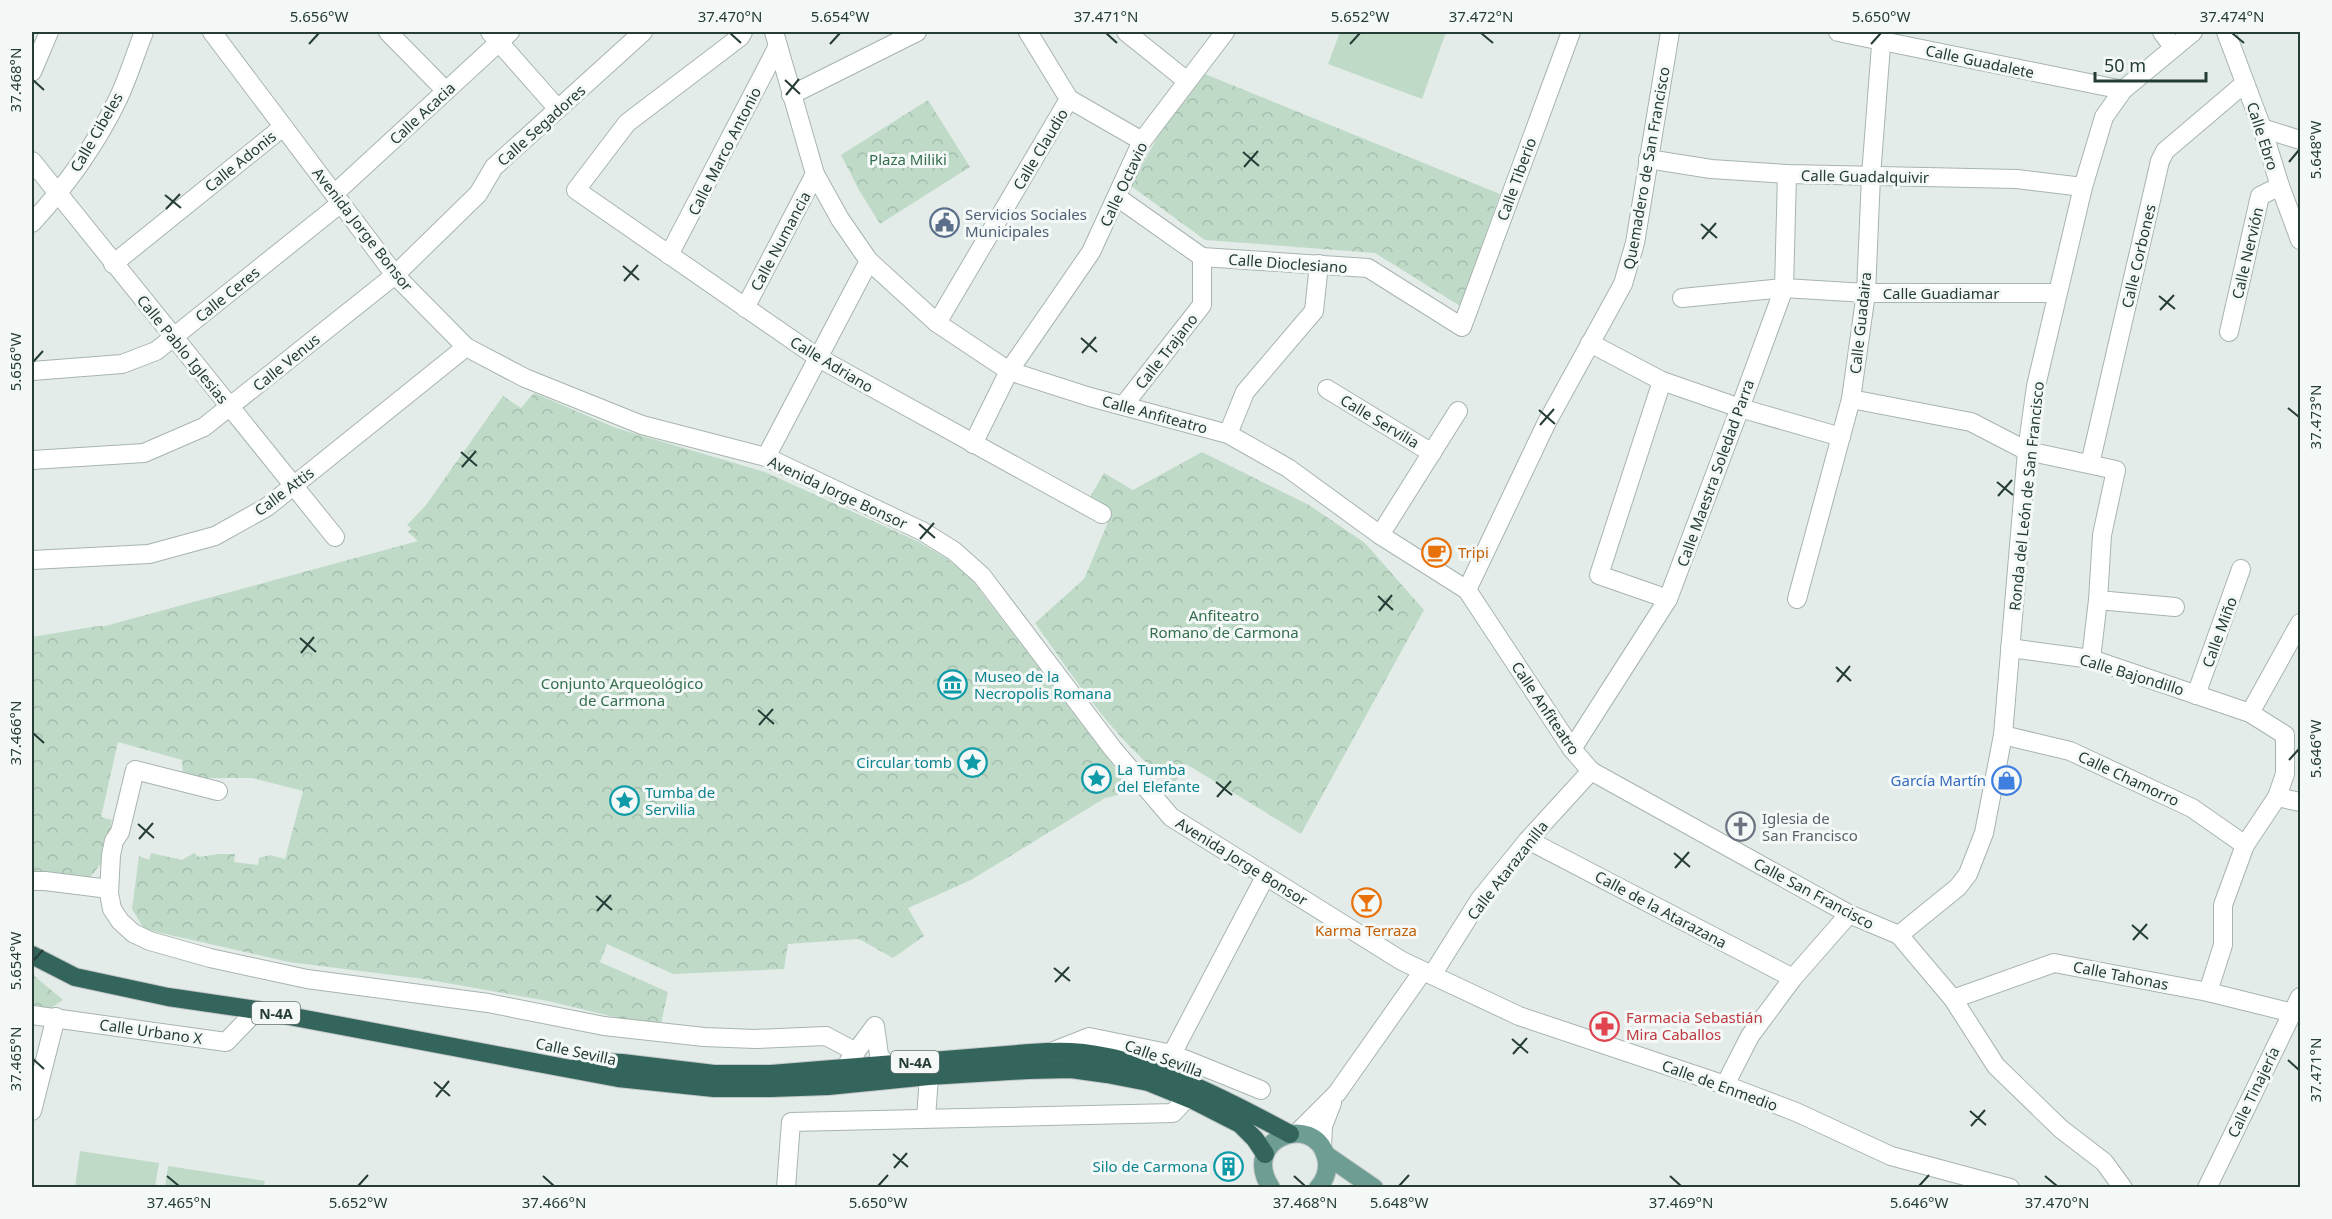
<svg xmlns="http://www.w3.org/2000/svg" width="2332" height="1219" viewBox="0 0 2332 1219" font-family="'Noto Sans',sans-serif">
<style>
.forest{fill:url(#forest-crowns)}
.pitch{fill:#bfdbc8}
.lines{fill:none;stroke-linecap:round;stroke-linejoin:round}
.minor-casing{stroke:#a7b4b0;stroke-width:20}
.major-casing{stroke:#c2c8c7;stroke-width:20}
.highway-casing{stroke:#c2c8c7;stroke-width:20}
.minor{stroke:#fff;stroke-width:18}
.major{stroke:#6e9d93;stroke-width:18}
.highway{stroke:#34655d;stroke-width:18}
.ticks{fill:none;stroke:#253c37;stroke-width:2}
.labels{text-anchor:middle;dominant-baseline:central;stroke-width:6;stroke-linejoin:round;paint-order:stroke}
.shield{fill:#f4f9f7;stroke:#637571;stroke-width:1.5}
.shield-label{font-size:14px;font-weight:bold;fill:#253c37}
.street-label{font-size:15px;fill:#253c37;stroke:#f4f9f7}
.park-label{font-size:15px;fill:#346e4d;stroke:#f4f9f7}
.service-label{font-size:15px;fill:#4e5e75;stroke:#f4f9f7;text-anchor:start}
.food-label{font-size:15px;fill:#c56008;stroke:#f4f9f7;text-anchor:start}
.culture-label{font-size:15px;fill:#0d838f;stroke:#f4f9f7;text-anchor:start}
.shop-label{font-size:15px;fill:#366cbe;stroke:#f4f9f7;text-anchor:end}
.worship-label{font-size:15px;fill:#5b616d;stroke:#f4f9f7;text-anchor:start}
.health-label{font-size:15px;fill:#be3a42;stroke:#f4f9f7;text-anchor:start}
.neatline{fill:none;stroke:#253c37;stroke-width:2}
.ticks-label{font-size:15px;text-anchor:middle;fill:#253c37}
</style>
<defs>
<pattern id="forest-crowns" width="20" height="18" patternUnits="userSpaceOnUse" patternTransform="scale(1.5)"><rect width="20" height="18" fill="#bfdbc8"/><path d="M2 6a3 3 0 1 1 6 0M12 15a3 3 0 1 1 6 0" fill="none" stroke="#a4bdac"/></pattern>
</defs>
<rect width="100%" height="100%" fill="#e4ece9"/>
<g class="forest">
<path d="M 1205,74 L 1500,194 L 1460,306 L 1375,253 L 1205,240 L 1131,186 L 1158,136 Z"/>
<path d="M 928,100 L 970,167 L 880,224 L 859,190 L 841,155 Z"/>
<path d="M 534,393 L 616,428 L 765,472 L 917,541 L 946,558 L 972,580 L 1129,786 L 1118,795 L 1105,798 L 971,880 L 908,908 L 924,936 L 893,958 L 859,939 L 788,944 L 784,969 L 673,974 L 607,944 L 600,962 L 668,992 L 660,1028 L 548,1001 L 424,979 L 289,962 L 144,929 L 132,909 L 139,856 L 149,860 L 151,853 L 182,860 L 194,853 L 199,857 L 218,854 L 235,854 L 234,862 L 258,865 L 259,858 L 270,855 L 285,859 L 303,791 L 252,778 L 183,778 L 182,760 L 118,742 L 101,817 L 112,820 C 107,844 108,860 89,878 L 32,875 L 32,637 L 98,626 L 105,626 L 418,541 L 408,532 L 411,528 L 407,525 L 426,505 L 503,396 L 521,408 Z"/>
<path d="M 1202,452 L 1309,505 L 1365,543 L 1424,610 L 1301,834 L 1186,764 L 1173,785 C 1115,741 1077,682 1035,623 L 1084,579 L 1112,513 L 1089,499 L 1104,473 L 1133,490 Z"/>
<path d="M 32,974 L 63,1000 L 39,1016 L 32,1014 Z"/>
</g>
<g class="pitch">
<path d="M 1340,32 L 1446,32 L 1422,99 L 1328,64 Z"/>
<path d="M 80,1151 L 159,1163 L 155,1187 L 75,1187 Z"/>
<path d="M 168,1166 L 265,1181 L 264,1187 L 165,1187 Z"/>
</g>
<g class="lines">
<defs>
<g id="minor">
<path d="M 212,32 L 395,275 L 466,347 L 525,378 L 642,425 L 766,457 L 922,531 L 954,551 L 982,576 L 1113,749 L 1171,817 L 1402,961 L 1519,1016 L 1725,1085 L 1796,1112 L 1891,1156 L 2010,1188"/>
<path d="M 388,32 L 446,91"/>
<path d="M 490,32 L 558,109"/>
<path d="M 743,32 L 740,37 L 627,123 L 576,190 L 817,357 L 1102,514"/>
<path d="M 774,32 L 815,174 L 840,219 L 869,261 L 937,323 L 1009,371 L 1090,397 L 1228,434 L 1288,468 L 1380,535 L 1467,590 L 1572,749 L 1591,771 L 1849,914 L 1899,935 L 1953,999 L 1996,1066 L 2061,1129 L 2104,1162 L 2123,1188"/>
<path d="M 1028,32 L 1069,99 L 1142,141"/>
<path d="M 1126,32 L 1187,81"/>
<path d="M 1838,32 L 2123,90"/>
<path d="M 2162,32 L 2173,47"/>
<path d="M 2226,32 L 2262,128 L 2280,186 L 2300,240"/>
<path d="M 32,72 L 49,32"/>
<path d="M 791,95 L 917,32"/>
<path d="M 2262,128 L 2300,140"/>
<path d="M 1648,159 L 1711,169 L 1787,174 L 2017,179 L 2083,187"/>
<path d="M 32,161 L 335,537"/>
<path d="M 334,194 L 510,32"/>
<path d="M 1117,197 L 1202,257 L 1368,268 L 1462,327 L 1571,32"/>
<path d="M 32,223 C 65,187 95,146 117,101 C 128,79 135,54 144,32"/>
<path d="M 669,255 L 778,46"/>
<path d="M 113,264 L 283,127"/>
<path d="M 1682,298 L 1784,288 L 1866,293 L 2056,293"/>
<path d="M 745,308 L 815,174"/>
<path d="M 937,323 L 1069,99"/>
<path d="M 2229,332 L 2260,196 L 2280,186"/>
<path d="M 1590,343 L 1662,381 L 1740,408 L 1841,437"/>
<path d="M 32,371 L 122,364 L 156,351 L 341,203"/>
<path d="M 1662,381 L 1599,575 L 1668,599"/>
<path d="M 1327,389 L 1432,453"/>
<path d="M 1851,399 L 1971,422 L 2027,451 L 2116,470 L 2102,535 L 2098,600 L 2091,659"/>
<path d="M 1123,406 L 1202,305 L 1202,257"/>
<path d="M 1228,434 L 1245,392 L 1314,311 L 1319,264"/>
<path d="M 973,444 L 1009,371 L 1091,252 L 1142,141 L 1225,32"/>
<path d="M 766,457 L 869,261"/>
<path d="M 32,460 L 144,453 L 204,427 L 395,275 L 478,194 L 494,167 L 643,32"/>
<path d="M 2090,464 L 2160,161 L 2165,151 L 2245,83"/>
<path d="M 1380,535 L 1458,411"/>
<path d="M 32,560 L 149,554 L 215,536 L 267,507 L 466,347"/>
<path d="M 1467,590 L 1547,422 L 1623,284 L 1635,243 L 1670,32"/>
<path d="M 1797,599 L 1851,399 L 1866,293 L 1871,176 L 1882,32"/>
<path d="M 2098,600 L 2175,607"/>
<path d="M 2010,648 L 2091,659 L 2250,713 L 2285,735 L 2285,774 L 2277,797 L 2245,845 L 2223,905 L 2223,945 L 2208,992"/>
<path d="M 2196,695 L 2241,569"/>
<path d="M 2250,713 L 2300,623"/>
<path d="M 2003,735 L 2070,751 L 2192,808 L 2245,845"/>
<path d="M 1572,749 L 1668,599 L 1740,408 L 1784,288 L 1787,174"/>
<path d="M 218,791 L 135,770 L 120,832 L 114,841 L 111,855 L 109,893 L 112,909 L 120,921 L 133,933 L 150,941 L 210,958 L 307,979 L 488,1003 L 604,1026 L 704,1037 L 755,1039 L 826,1036 L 856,1052"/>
<path d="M 2277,797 L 2300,802"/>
<path d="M 1528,840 L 1793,978"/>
<path d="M 32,881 L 45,881 L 109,889"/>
<path d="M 1899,935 L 1958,887 L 1968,874 L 1984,833 L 2003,735 L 2027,451 L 2036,386 L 2083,187 L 2104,117 L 2123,90 L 2193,32"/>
<path d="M 1432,975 L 1480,899 L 1528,840 L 1591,771"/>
<path d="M 1953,999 L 2054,963 L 2208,992 L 2293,1013"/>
<path d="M 32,1015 L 226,1042 L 257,1010"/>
<path d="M 1051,1052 L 1089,1037 L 1172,1054 L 1265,877"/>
<path d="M 1172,1054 L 1261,1090"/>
<path d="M 849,1061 L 875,1026 L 879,1055 L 886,1064"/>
<path d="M 1725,1085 L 1750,1036 L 1793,978 L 1849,914"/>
<path d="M 32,1111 L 56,1017"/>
<path d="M 926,1118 L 929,1076"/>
<path d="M 1297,1133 L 1337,1093 L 1423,971"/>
<path d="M 1322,1148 L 1323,1126 L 1332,1103"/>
<path d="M 786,1188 L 791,1122 L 1173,1113 L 1187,1098"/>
<path d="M 2207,1188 L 2300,997"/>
</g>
<g id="major">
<path d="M 1326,1155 L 1374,1188"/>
<path d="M 1271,1188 C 1239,1139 1314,1111 1326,1157 C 1329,1169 1326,1179 1318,1188"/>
</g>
<g id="highway">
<path d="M 32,955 L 75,977 L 168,997 L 257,1010 L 618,1078 L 714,1088 L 771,1088 L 828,1086 L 929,1076 L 1028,1070 L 1071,1069 L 1107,1074 L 1148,1082 L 1195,1101 L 1240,1124 L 1255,1139 L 1265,1154"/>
<path d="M 581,1061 L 622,1063 L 714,1074 L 771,1074 L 1030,1053 C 1043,1052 1058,1051 1071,1052 C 1144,1056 1227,1100 1290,1134"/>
</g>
</defs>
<use href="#minor" class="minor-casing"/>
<use href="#major" class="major-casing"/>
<use href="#highway" class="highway-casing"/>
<use href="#minor" class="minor"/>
<use href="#major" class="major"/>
<use href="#highway" class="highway"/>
</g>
<path class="ticks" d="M 730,33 L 741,43M 1106,33 L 1117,43M 1481,33 L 1493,43M 2232,33 L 2244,43M 309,44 L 319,33M 830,44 L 840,33M 1350,44 L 1360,33M 1871,44 L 1881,33M 33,80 L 44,90M 785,80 L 800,94M 786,95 L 799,79M 1243,152 L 1259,166M 2289,162 L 2299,150M 1244,167 L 1258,151M 165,195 L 181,208M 166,209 L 180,194M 1701,224 L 1717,238M 1702,239 L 1716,223M 623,266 L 639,280M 624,281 L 638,265M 2159,296 L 2175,309M 2160,310 L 2174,295M 1081,338 L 1097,352M 1082,353 L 1096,337M 33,362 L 43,351M 2288,408 L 2299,417M 1539,410 L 1555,424M 1540,425 L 1554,409M 461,452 L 477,466M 462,467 L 476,451M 1997,482 L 2013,495M 1998,496 L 2012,480M 919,524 L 935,538M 920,539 L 934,523M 1378,596 L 1393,610M 1379,611 L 1392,595M 300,638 L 316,652M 301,653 L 314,637M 1836,667 L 1851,681M 1837,682 L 1850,666M 758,710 L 774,724M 759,725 L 773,709M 33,733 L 44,743M 2289,760 L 2299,749M 1216,782 L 1232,795M 1217,797 L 1231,781M 138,824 L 154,838M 139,839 L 153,823M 1674,853 L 1690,867M 1675,868 L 1689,852M 596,896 L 612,910M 597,911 L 611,895M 2132,925 L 2148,939M 2133,940 L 2147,924M 33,961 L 43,950M 1054,968 L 1070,981M 1055,982 L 1069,967M 1512,1039 L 1528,1053M 1513,1054 L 1527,1038M 33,1059 L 44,1069M 2288,1060 L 2299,1070M 434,1082 L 450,1096M 436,1097 L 449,1081M 1970,1111 L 1986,1125M 1971,1126 L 1985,1110M 893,1154 L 908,1167M 894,1168 L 907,1153M 167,1176 L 179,1186M 543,1176 L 554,1186M 1294,1176 L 1305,1186M 1670,1176 L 1681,1186M 2045,1176 L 2057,1186M 358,1186 L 368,1175M 878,1186 L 888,1175M 1399,1186 L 1409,1175M 1919,1186 L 1929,1175"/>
<defs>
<symbol id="civic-ring" viewBox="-11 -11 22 22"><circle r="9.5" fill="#f4f9f7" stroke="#5c6f8a" stroke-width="1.5"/><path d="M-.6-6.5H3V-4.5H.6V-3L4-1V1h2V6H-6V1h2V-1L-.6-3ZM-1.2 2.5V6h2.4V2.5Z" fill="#5c6f8a"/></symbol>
<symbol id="cafe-ring" viewBox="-11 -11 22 22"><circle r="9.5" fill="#f4f9f7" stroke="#e8710a" stroke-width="1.5"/><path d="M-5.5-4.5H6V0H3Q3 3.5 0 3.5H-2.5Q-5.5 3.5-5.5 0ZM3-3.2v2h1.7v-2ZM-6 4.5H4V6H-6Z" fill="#e8710a"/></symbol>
<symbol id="museum-ring" viewBox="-11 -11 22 22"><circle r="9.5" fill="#f4f9f7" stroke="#0f9aa8" stroke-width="1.5"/><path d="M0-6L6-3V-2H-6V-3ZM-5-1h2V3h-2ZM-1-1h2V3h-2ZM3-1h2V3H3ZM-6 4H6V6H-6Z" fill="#0f9aa8"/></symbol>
<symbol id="sight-ring" viewBox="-11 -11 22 22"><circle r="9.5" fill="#f4f9f7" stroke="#0f9aa8" stroke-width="1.5"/><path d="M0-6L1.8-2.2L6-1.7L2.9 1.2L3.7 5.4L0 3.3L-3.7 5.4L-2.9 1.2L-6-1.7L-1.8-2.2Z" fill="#0f9aa8"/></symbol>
<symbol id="shop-ring" viewBox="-11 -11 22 22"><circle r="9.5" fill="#f4f9f7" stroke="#3f7fe0" stroke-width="1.5"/><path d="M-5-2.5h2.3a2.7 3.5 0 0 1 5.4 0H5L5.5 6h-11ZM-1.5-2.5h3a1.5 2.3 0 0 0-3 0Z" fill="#3f7fe0"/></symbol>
<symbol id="church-ring" viewBox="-11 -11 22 22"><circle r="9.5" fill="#f4f9f7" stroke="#6b7280" stroke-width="1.5"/><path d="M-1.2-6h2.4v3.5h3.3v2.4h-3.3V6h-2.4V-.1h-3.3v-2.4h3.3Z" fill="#6b7280"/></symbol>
<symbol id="bar-ring" viewBox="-11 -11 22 22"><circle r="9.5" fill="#f4f9f7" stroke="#e8710a" stroke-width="1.5"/><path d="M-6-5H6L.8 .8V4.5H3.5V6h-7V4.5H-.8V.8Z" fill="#e8710a"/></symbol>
<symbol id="pharmacy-ring" viewBox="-11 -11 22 22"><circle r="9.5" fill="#f4f9f7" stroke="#e0444e" stroke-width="1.5"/><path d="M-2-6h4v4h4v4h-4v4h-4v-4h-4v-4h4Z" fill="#e0444e"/></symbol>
<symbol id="building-ring" viewBox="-11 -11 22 22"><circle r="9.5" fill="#f4f9f7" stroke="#0f9aa8" stroke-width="1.5"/><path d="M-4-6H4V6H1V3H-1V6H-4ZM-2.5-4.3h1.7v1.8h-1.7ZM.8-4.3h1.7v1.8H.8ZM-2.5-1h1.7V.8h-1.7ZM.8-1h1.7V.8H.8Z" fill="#0f9aa8"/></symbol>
</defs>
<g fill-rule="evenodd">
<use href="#civic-ring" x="928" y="206" width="33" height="33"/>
<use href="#cafe-ring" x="1420" y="536" width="33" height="33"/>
<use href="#museum-ring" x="936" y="668" width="33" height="33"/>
<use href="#sight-ring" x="956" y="746" width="33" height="33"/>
<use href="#sight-ring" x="1080" y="762" width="33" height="33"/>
<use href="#shop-ring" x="1990" y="764" width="33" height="33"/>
<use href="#sight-ring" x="608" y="784" width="33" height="33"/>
<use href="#church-ring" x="1724" y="810" width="33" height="33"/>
<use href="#bar-ring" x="1350" y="886" width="33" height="33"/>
<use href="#pharmacy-ring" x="1588" y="1010" width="33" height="33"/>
<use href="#building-ring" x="1212" y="1150" width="33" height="33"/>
</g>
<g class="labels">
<g class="shield">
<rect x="252" y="1002" width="48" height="22" rx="4.5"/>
<rect x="891" y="1051" width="48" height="22" rx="4.5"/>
</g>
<g class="shield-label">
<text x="276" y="1013">N-4A</text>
<text x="915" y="1062">N-4A</text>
</g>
<g class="street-label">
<text transform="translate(1980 61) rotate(12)">Calle Guadalete</text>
<text transform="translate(422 113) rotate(-43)">Calle Acacia</text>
<text transform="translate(541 125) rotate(-42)">Calle Segadores</text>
<text transform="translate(96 132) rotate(-60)">Calle Cibeles</text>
<text transform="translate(2263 136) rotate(72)">Calle Ebro</text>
<text transform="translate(1040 149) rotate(-59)">Calle Claudio</text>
<text transform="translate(724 151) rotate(-63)">Calle Marco Antonio</text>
<text transform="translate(240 161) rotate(-39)">Calle Adonis</text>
<text transform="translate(1646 168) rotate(-80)">Quemadero de San Francisco</text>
<text transform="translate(1865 176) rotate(1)">Calle Guadalquivir</text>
<text transform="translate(1516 179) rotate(-70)">Calle Tiberio</text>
<text transform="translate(1123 184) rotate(-65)">Calle Octavio</text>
<text transform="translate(363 229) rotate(52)">Avenida Jorge Bonsor</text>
<text transform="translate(780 241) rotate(-62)">Calle Numancia</text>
<text transform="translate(2247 253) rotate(-77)">Calle Nervión</text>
<text transform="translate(2138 256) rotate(-77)">Calle Corbones</text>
<text transform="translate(1288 263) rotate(4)">Calle Dioclesiano</text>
<text x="1941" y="293">Calle Guadiamar</text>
<text transform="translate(227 294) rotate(-39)">Calle Ceres</text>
<text transform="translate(1860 323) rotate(-84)">Calle Guadaira</text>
<text transform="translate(183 349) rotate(51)">Calle Pablo Iglesias</text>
<text transform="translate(1166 351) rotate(-52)">Calle Trajano</text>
<text transform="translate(286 362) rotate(-39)">Calle Venus</text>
<text transform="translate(832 364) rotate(31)">Calle Adriano</text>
<text transform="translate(1155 414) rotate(15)">Calle Anfiteatro</text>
<text transform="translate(1380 421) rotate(31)">Calle Servilia</text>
<text transform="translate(1715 473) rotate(-70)">Calle Maestra Soledad Parra</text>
<text transform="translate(284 491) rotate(-37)">Calle Attis</text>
<text transform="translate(838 492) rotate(25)">Avenida Jorge Bonsor</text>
<text transform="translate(2026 496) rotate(-84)">Ronda del León de San Francisco</text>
<text transform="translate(2219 632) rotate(-70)">Calle Miño</text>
<text transform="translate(2132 674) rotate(17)">Calle Bajondillo</text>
<text transform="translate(1546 708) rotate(56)">Calle Anfiteatro</text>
<text transform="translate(2129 778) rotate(25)">Calle Chamorro</text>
<text transform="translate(1242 861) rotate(32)">Avenida Jorge Bonsor</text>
<text transform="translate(1507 870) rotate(-52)">Calle Atarazanilla</text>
<text transform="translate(1814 893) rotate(28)">Calle San Francisco</text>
<text transform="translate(1661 909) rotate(28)">Calle de la Atarazana</text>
<text transform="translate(2121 975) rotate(11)">Calle Tahonas</text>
<text transform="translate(151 1031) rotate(8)">Calle Urbano X</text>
<text transform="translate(576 1051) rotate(12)">Calle Sevilla</text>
<text transform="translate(1164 1058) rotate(20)">Calle Sevilla</text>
<text transform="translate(1720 1085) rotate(20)">Calle de Enmedio</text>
<text transform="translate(2253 1092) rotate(-64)">Calle Tinajería</text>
</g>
<g class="park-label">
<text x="908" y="159">Plaza Miliki</text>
<text x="1224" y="615">Anfiteatro<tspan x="1224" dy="17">Romano de Carmona</tspan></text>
<text x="622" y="683">Conjunto Arqueológico<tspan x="622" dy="17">de Carmona</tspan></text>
</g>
<g class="service-label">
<text x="965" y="214">Servicios Sociales<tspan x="965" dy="17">Municipales</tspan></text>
</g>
<g class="food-label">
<text x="1458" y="552">Tripi</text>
<text x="1366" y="930" text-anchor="middle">Karma Terraza</text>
</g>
<g class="culture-label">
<text x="974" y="676">Museo de la<tspan x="974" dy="17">Necropolis Romana</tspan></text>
<text x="952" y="762" text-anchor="end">Circular tomb</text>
<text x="1117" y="769">La Tumba<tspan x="1117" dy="17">del Elefante</tspan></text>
<text x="645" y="792">Tumba de<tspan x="645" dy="17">Servilia</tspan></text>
<text x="1208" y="1166" text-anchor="end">Silo de Carmona</text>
</g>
<g class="shop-label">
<text x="1986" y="780">García Martín</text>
</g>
<g class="worship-label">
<text x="1762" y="818">Iglesia de<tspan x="1762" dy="17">San Francisco</tspan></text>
</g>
<g class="health-label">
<text x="1626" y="1017">Farmacia Sebastián<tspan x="1626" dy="17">Mira Caballos</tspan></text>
</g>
</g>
<rect width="2332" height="1219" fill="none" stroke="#f4f9f7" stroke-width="66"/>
<path d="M2095 72v9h111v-9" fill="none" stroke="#253c37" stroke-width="3"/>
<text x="2104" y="72" font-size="18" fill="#253c37" stroke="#f4f9f7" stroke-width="4.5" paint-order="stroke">50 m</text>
<rect x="33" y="33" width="2266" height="1153" class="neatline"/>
<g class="ticks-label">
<text x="319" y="22">5.656°W</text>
<text x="730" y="22">37.470°N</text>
<text x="840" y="22">5.654°W</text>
<text x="1106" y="22">37.471°N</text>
<text x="1360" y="22">5.652°W</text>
<text x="1481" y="22">37.472°N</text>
<text x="1881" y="22">5.650°W</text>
<text x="2232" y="22">37.474°N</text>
<text transform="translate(16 80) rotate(-90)" y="5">37.468°N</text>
<text transform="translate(2316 150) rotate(-90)" y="5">5.648°W</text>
<text transform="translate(16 362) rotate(-90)" y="5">5.656°W</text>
<text transform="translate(2316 417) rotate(-90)" y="5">37.473°N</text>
<text transform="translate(16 733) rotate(-90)" y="5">37.466°N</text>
<text transform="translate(2316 749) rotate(-90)" y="5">5.646°W</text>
<text transform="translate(16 961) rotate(-90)" y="5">5.654°W</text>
<text transform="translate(16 1059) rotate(-90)" y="5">37.465°N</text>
<text transform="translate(2316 1070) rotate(-90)" y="5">37.471°N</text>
<text x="179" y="1208">37.465°N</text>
<text x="358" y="1208">5.652°W</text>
<text x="554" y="1208">37.466°N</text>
<text x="878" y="1208">5.650°W</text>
<text x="1305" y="1208">37.468°N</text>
<text x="1399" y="1208">5.648°W</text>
<text x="1681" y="1208">37.469°N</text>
<text x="1919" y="1208">5.646°W</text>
<text x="2057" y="1208">37.470°N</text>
</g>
</svg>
